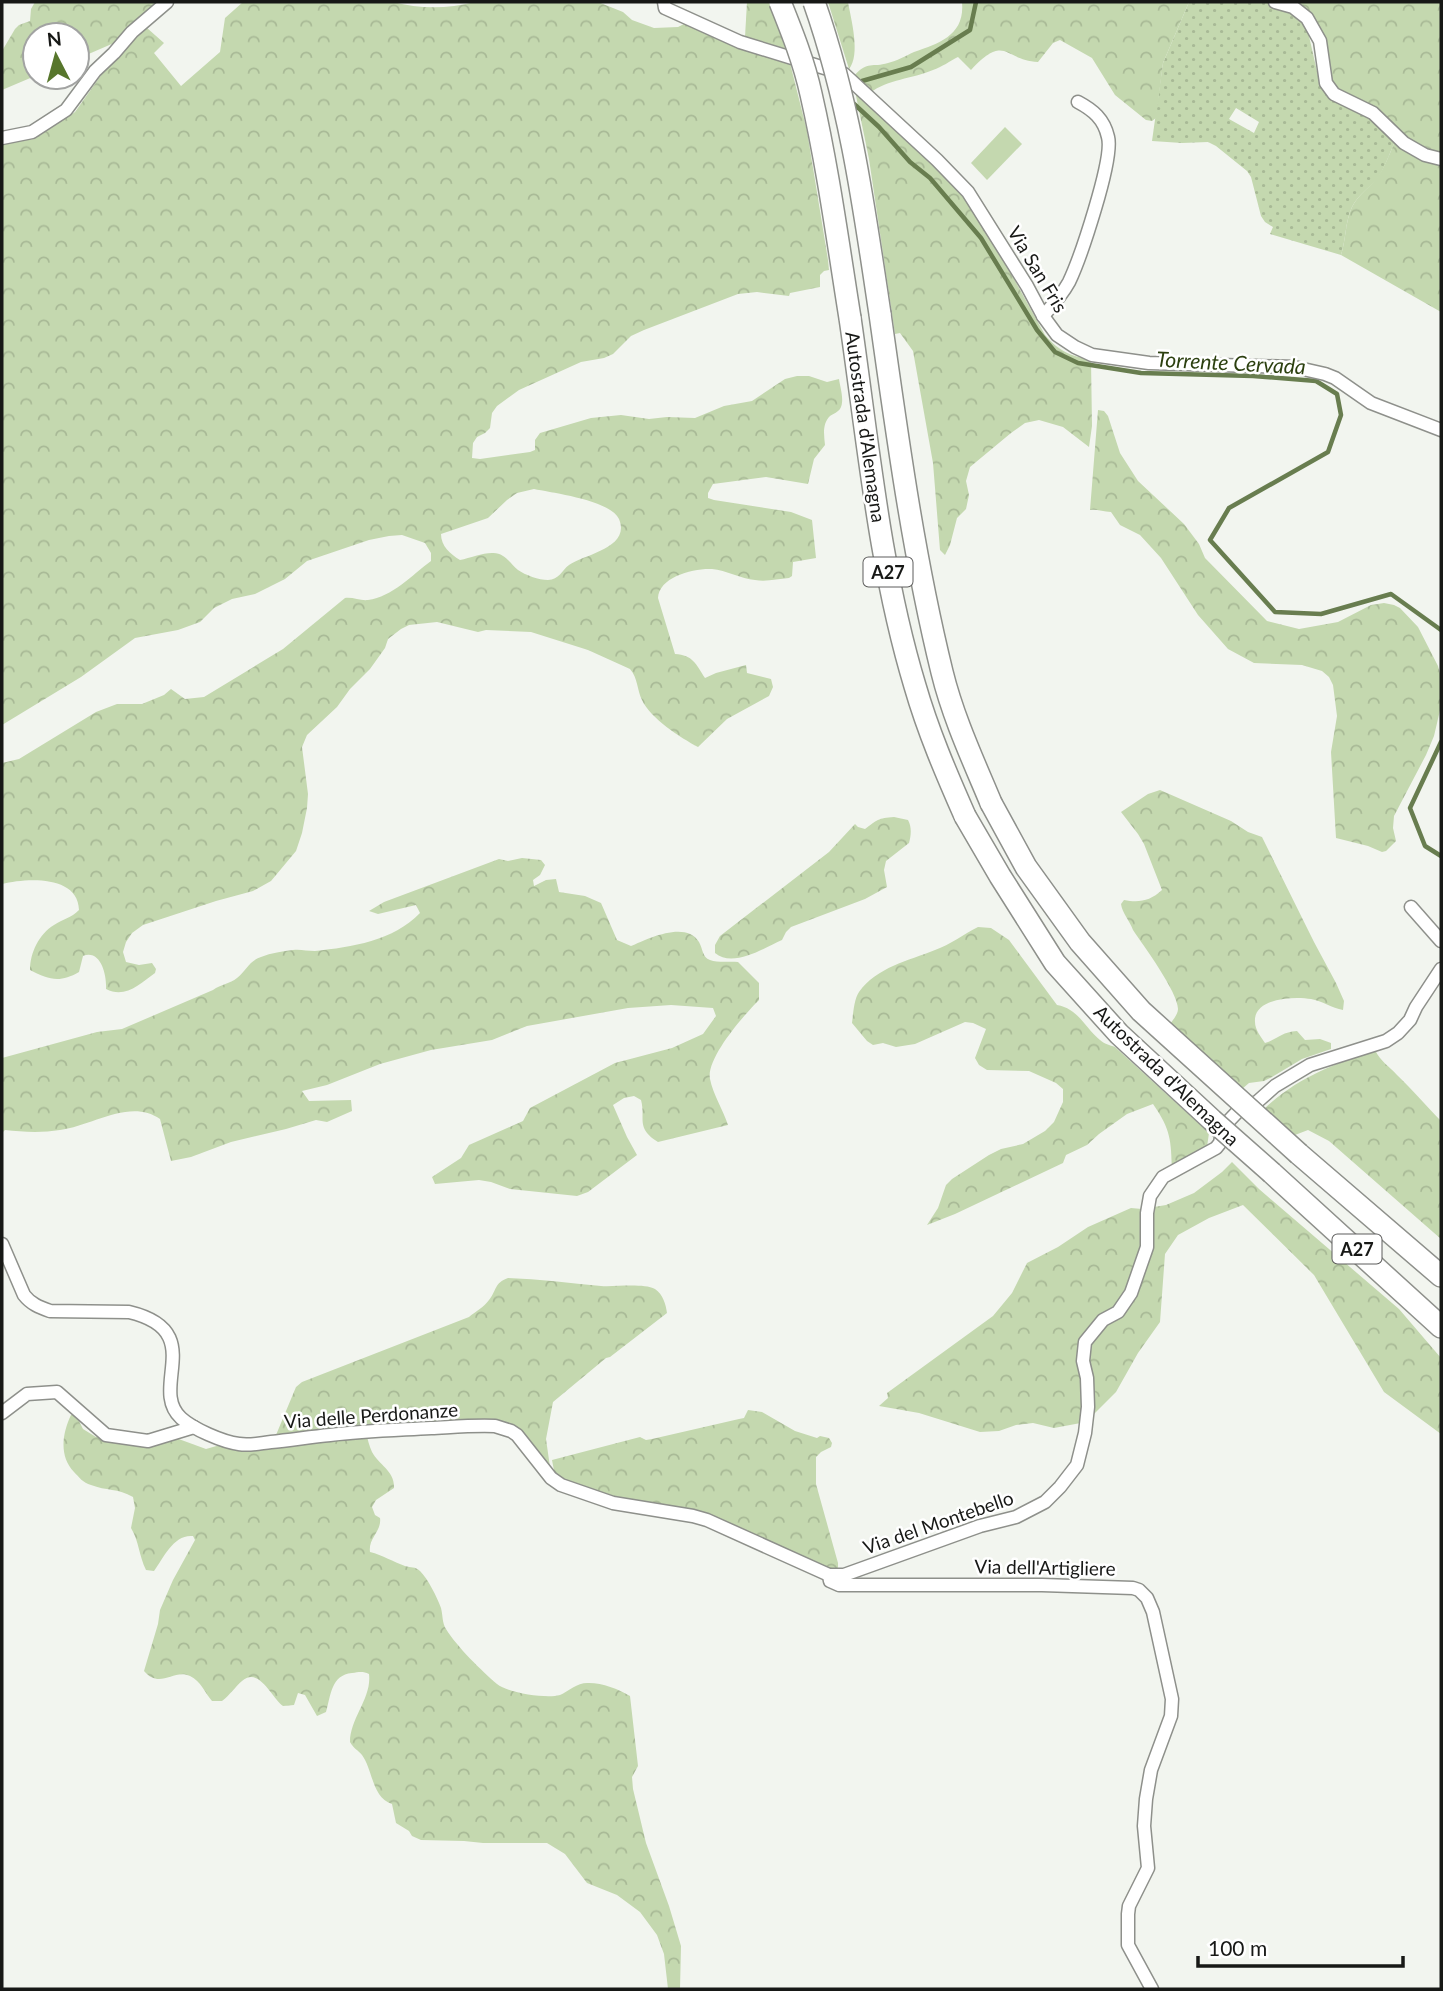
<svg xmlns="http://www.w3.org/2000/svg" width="1443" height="1991" viewBox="0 0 1443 1991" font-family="Lato,sans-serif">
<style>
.grass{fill:url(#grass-dots);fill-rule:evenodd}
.forest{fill:url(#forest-crowns);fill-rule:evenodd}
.green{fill:#c4d8af}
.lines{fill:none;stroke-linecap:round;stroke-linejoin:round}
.stream{stroke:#687d4f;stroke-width:4.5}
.minor-casing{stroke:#8e908b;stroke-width:15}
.motorway-casing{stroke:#8e908b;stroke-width:24}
.minor{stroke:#fff;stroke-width:12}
.motorway{stroke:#fff;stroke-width:21}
.motorway-bridge-casing{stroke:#8e908b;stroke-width:24;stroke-linecap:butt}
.motorway-bridge{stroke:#fff;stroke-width:21}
.labels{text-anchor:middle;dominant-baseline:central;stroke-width:5;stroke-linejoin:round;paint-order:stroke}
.shield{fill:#fff;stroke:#5d5d5c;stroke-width:2}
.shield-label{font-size:18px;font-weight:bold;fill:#171816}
.street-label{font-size:19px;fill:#171816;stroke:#fff}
.water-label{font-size:21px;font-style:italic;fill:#2c4010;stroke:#fff}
</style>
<defs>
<pattern id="grass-dots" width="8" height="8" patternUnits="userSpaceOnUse" patternTransform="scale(1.75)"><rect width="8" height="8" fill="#c4d8af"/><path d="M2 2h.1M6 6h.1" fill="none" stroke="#a8b996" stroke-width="1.8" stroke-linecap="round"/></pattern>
<pattern id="forest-crowns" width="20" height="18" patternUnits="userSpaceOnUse" patternTransform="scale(1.75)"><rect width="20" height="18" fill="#c4d8af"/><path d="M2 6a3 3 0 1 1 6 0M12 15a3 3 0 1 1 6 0" fill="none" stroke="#a8b996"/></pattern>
</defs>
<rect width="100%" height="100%" fill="#f2f5ef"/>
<path class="grass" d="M 1189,2 L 1287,2 L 1306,23 L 1319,80 L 1323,88 L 1360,110 L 1396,139 C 1390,152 1385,168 1377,179 C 1368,189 1358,195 1352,207 C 1345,222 1346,240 1341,255 L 1270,234 L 1273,227 L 1265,222 L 1261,216 L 1251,177 L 1247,171 L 1216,146 L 1208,142 L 1182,143 L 1152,141 L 1163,63 ZM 1236,108 L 1259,122 L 1254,133 L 1229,119 Z"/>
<g class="forest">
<path d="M 35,2 L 160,2 L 143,15 L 114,43 L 77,59 L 77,35 L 35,35 L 35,76 L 2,90 L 2,51 L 15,29 L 19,25 L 30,21 L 31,9 Z"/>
<path d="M 243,2 L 393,2 C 420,9 447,9 475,2 L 598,2 L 623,12 L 632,20 L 654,28 L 678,27 L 692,20 L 790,63 L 807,131 L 828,260 L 829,270 L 824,271 L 820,275 L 820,287 L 790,293 L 789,296 L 757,292 L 738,294 L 644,330 L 631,336 L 613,354 L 604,358 L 581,362 L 519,390 L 497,406 L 492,413 L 490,428 L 485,433 L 477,437 L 473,443 L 472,458 L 480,459 L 530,452 L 535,450 L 535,440 L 540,433 L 591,418 L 621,415 L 649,419 L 667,417 L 695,418 L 724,406 L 752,401 L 785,379 L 797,376 L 809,376 L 827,382 L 839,379 C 840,387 845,401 840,409 C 838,412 833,414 830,416 C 822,424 824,435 825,445 L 814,459 L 808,484 L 766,477 L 713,484 L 708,493 L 708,498 L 714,500 L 791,512 L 812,520 L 816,558 L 793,562 L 792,576 L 789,578 C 778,579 766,582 755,580 C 741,579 726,570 712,569 C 693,568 659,577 658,598 L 675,654 C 693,655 696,664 705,678 L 716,673 L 746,665 L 747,673 L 771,679 L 773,687 L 769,696 L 727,719 L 698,747 C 681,738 650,718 642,700 C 637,690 638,678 630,669 L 588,650 L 531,632 L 486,630 L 478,632 L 437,622 L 409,625 L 401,629 L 388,639 L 385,648 L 370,669 L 350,689 L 337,707 L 307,735 L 302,747 L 308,794 L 307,808 L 302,833 L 296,851 L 271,881 L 253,891 L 216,901 L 143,925 L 132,933 L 126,942 L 123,952 L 126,962 L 139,965 L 152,963 L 156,969 L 155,973 C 140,984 125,999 106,989 C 107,976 101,949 83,956 L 79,972 C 60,983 49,980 30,970 C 30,953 39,934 54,925 C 63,919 71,918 79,910 C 78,875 27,878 2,884 L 2,763 L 19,759 L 96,712 L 117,704 L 142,704 L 164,695 L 171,689 L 185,699 L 204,697 L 283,649 L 345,598 C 353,597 361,601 368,600 C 392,597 412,575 431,561 L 431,553 L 425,543 L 402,535 L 389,536 L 369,540 L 307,561 L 285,579 L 255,594 L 232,599 L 214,608 L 200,622 L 178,630 L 135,638 L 81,677 L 2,725 L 2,143 L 34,139 L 75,112 L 109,64 L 147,28 L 164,43 L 154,53 L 181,86 L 220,52 L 225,18 ZM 534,489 C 553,493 610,500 619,519 C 631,548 585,554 569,565 C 562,570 559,580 548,580 C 539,580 525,575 518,570 C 510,563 504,552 492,553 C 482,553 470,558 460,560 C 450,554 441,546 441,534 L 488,518 L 507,500 L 517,493 Z"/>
<path d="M 747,2 L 769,2 L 787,53 L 745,37 Z"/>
<path d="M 828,2 L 848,2 C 851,19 861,55 849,69 Z"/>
<path d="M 962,2 L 1189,2 L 1163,63 L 1156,118 L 1152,121 L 1146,120 L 1115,95 L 1092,58 L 1060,40 L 1053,43 L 1038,62 C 1003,60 1006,33 971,70 L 958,57 C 950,61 942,67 933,70 C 912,79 888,79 870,93 L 854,76 C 868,60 872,68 888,63 C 897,61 905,56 914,52 C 940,43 965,35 962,2 Z"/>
<path d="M 1297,2 L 1441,2 L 1441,156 L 1431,155 L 1332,89 L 1311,21 L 1303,6 Z"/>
<path d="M 855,91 L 911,144 L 956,181 L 987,230 L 1045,335 C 1060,352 1069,355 1091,360 L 1092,426 L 1089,447 L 1063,427 L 1039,420 L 1025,423 L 1011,433 L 970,467 L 966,481 L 969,495 L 966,509 L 957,518 L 950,545 L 945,555 L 940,550 L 933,463 L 913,351 L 900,333 L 895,334 L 869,159 Z"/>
<path d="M 1396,139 L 1441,161 L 1441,312 L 1341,255 C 1346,240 1345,222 1352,207 C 1358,195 1368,189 1376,179 C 1385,168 1390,152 1396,139 Z"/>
<path d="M 1098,410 L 1104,411 L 1108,416 L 1120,453 L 1138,481 L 1184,524 L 1199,544 L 1205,558 L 1267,621 L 1299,629 L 1338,622 L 1371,605 L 1384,603 L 1394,605 L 1400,608 L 1418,627 L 1438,666 L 1441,677 L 1441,706 L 1434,736 L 1426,755 L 1394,816 L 1393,828 L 1396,841 L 1386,851 L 1382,852 L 1368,846 L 1336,838 L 1331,752 L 1337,716 L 1333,685 L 1329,677 L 1322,671 L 1302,665 L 1254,663 L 1228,649 L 1198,615 L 1161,558 L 1140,535 L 1120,525 L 1111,512 C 1103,512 1097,509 1090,510 Z"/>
<path d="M 1160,790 L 1231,821 L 1248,832 L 1262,837 L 1314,942 L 1336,983 L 1344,1001 L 1343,1010 C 1332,1008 1322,1001 1311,999 C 1294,996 1253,998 1255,1022 C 1255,1030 1261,1037 1265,1043 C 1278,1039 1281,1032 1297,1031 L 1305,1040 L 1320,1039 L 1331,1043 L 1331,1049 L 1302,1059 L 1272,1077 L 1264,1081 L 1249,1083 L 1242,1089 L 1170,1024 C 1173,1020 1178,1014 1178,1009 C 1178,992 1143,945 1133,930 C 1130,921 1122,913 1121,904 L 1124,900 C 1139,903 1150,901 1162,890 L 1144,844 L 1138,834 L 1121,812 L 1148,794 Z"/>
<path d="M 894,817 L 908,820 C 912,827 911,836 909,843 L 886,861 L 884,870 L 887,887 L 865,899 L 791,927 L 786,932 L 782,940 C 764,948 733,968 715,953 L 715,945 L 720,936 L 829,852 L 855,824 L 858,827 L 865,829 C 877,820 878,818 894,817 Z"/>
<path d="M 522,858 L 541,860 L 545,865 L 540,875 L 533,880 L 534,886 L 546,880 L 556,879 L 559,892 L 585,896 L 601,903 L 617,940 L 631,946 C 647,939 686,920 699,942 C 703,949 702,957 710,960 C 718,963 730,961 738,962 L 759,983 L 759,1000 C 744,1015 706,1058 710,1079 C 713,1094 723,1110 728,1125 L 658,1142 C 635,1128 646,1118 641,1100 L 634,1096 L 624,1098 L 613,1105 L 627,1137 L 637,1155 L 588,1192 L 577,1196 L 510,1189 L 491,1182 L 479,1180 L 435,1184 L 432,1177 L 461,1158 L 469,1145 L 523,1121 L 530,1108 L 615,1063 L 672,1048 L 703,1034 L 716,1016 L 713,1008 L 671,1005 L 628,1008 L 527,1026 L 492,1040 L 431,1050 L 380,1064 L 327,1085 L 302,1091 L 309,1101 L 351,1100 L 352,1111 L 327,1122 L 316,1120 L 286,1129 L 231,1142 L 191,1157 L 171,1161 L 160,1119 C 130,1098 92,1126 60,1130 C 42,1133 22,1132 5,1130 L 2,1133 L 2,1058 L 97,1032 L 122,1029 L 213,990 C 221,984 230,984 237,978 C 246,971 249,961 261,957 C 271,953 283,951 293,950 C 300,949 307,951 315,951 C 352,947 393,941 420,913 L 416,905 L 378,914 L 369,911 L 384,902 L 499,859 L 508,861 Z"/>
<path d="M 978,927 L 991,928 L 1009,940 L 1057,1005 C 1079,1009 1084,1027 1100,1040 C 1104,1044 1110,1045 1115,1047 L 1209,1133 L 1207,1147 L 1172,1171 C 1171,1140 1171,1130 1153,1104 L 1127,1114 L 1099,1134 L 1087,1145 L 1066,1155 L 1063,1163 L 955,1214 L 927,1225 L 938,1208 L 946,1185 L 952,1179 L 989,1155 L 1001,1149 L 1023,1144 L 1045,1131 L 1054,1122 L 1063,1102 L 1063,1089 L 1056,1083 L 1029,1071 L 987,1070 L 979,1065 L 975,1058 L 986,1029 L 973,1023 L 965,1022 L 915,1044 L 896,1047 L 883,1043 L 873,1045 L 867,1041 L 852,1023 C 853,1015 854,999 859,992 C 877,967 908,961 935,950 C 950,945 964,934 978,927 Z"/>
<path d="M 1375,1050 C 1381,1062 1389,1066 1397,1075 C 1413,1090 1426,1106 1441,1121 L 1441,1239 L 1329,1141 L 1308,1130 L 1295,1135 L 1264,1109 C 1298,1077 1333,1065 1375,1050 Z"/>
<path d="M 1232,1162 L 1259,1189 L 1399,1309 L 1441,1358 L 1441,1434 L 1384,1392 L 1314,1275 L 1243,1205 L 1209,1218 L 1178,1235 L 1165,1254 L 1160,1322 L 1138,1353 L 1116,1392 L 1086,1422 L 1054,1428 L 1033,1423 L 1016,1425 L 999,1431 L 980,1432 L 919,1413 L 879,1406 L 888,1398 L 887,1393 L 993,1316 L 1012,1293 L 1027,1263 L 1058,1247 L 1088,1227 L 1131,1208 L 1142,1209 L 1166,1205 L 1194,1193 L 1222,1172 Z"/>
<path d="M 508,1278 C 539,1279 570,1283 601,1286 C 615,1287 643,1283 655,1289 C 663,1294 666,1305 667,1313 L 610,1357 L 606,1358 L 553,1402 L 546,1439 L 550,1467 L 514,1434 L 483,1420 L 276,1435 L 296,1387 L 302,1382 L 469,1317 C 475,1312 484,1307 489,1300 C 497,1290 494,1283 508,1278 Z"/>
<path d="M 748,1410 L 762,1412 L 795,1431 L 817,1438 L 820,1436 L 829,1438 L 832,1443 L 831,1447 L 821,1452 L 816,1457 L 816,1484 L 838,1563 L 838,1569 L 824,1569 L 648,1503 L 616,1497 L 565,1481 L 555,1476 L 552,1460 L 640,1437 L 646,1440 L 652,1439 L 739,1419 L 744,1418 Z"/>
<path d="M 71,1415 L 76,1415 L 83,1429 L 96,1437 L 176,1438 L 206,1449 L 220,1445 L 366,1434 C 368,1439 369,1446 372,1452 C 379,1465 395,1471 394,1488 L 376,1500 L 372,1507 L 375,1515 L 380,1518 C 382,1531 368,1538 370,1552 C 383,1555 393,1562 405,1566 C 411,1568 415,1566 420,1571 C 428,1579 437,1597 441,1608 C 443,1616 442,1623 446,1629 C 457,1647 482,1671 497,1684 C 508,1693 547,1699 560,1695 C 569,1691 578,1682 589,1683 C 603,1683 618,1689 630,1696 L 638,1766 L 632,1777 L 633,1789 L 646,1843 L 669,1906 L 681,1946 L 680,1989 L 668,1989 L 664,1954 L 657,1935 L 640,1912 L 617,1895 L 587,1883 L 565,1854 L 547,1843 L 483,1843 L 464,1841 L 421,1840 L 412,1836 L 409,1831 L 396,1823 L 392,1804 C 372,1798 373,1770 362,1755 C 358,1750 353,1748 350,1742 C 350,1718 372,1698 369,1674 C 363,1671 359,1672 352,1673 C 331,1675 331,1695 326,1712 L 317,1716 L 305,1695 L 298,1693 L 294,1705 L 283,1706 C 272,1698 259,1666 242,1681 C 235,1687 230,1695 222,1701 L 212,1701 C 205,1693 201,1681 190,1676 C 174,1668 160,1690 144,1671 L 158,1624 L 160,1610 L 173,1580 L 195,1540 L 193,1536 C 174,1534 164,1557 154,1571 L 146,1570 C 139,1556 139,1541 131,1528 L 135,1508 L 133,1497 C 118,1488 106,1491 91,1485 C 83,1483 79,1477 74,1472 C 59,1456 62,1434 71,1415 Z"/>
</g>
<path class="green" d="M 1005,127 L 1022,144 L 987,180 L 971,163 Z"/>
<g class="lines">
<g class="stream">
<path d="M 862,81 L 911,67 L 970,30 L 976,2"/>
<path d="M 851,98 L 852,102 L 879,127 L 910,162 L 930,178 L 981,238 L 1037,330 L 1055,352 L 1078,363 L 1141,373 L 1253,376 L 1316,381 L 1337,394 L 1341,415 L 1328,452 L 1229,508 L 1210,540 L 1275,612 L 1321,614 L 1391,594 L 1441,630"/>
<path d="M 1441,742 L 1410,808 L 1425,846 L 1441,856"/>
</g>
<defs>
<g id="minor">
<path d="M 664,2 L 665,8 L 740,42 L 844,74 L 937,160 L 968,192 L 1027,286 L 1043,316 L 1057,335 L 1075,347 L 1092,355 L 1149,363 L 1294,367 L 1325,374 L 1335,378 L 1371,403 L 1441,430"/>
<path d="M 1275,2 L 1293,7 L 1307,18 L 1320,41 L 1326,83 L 1334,94 L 1373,113 L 1404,143 L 1425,155 L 1441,159"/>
<path d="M 2,138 L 32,132 L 66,110 L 95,71 L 114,53 L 132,32 L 167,2"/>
<path d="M 1043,316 C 1053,305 1062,295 1069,282 C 1080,259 1114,159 1108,137 C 1104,119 1093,110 1078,102"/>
<path d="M 1411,907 L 1441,941"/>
<path d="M 2,1244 L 24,1295 C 31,1304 39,1307 50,1311 L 129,1312 C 209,1331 148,1388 181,1418 C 193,1429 223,1442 239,1444 C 250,1446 261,1443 271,1442 C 291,1440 310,1437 330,1435 C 363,1431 397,1430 431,1428 C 452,1427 474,1425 495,1426 L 511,1431 L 517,1435 L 551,1478 L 561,1485 L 613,1503 L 693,1516 L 707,1520 L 829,1575 L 844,1575 L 980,1526 L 1016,1517 L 1045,1502 L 1060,1487 L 1077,1465 L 1085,1433 L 1088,1407 L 1087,1378 L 1083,1361 L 1085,1342 L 1103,1320 L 1118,1312 L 1131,1293 L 1147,1247 L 1147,1213 L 1150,1196 L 1163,1177 L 1216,1148 L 1220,1143 L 1223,1127 L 1242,1107 L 1257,1102 L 1275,1086 L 1310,1065 L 1386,1041 L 1398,1033 L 1410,1020 L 1416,1007 L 1441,969"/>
<path d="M 2,1413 L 27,1394 L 57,1392 L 106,1435 L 148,1441 L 194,1427"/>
<path d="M 829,1575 L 830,1581 L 839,1585 L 1042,1585 L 1133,1588 L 1139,1590 L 1147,1598 L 1153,1612 L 1172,1699 L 1171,1716 L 1151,1770 L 1146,1799 L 1144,1826 L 1148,1868 L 1129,1906 L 1128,1914 L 1128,1945 L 1152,1989"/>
</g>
<g id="motorway">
<path d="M 880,314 C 897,434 913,554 942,672 C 953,717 973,760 991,803"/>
<path d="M 850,318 C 868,441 879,567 915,686 C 928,731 946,773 965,816"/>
<path d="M 1299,1154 L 1441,1276"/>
<path d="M 1272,1173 L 1441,1327"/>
</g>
</defs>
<use href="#minor" class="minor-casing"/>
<use href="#motorway" class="motorway-casing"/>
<use href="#minor" class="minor"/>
<use href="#motorway" class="motorway"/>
<defs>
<g id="motorway-bridge">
<path d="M 780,2 C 792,32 804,62 811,94 C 828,168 838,243 850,318"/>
<path d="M 814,2 C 850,104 864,207 880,314"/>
<path d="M 991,803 L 1026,867 L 1080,942 L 1141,1011 L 1299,1154"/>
<path d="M 965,816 L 1000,876 L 1055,963 L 1119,1034 L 1212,1120 L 1272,1173"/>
</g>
</defs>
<use href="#motorway-bridge" class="motorway-bridge-casing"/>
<use href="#motorway-bridge" class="motorway-bridge"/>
</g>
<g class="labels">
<g class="shield">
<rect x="863.5" y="557.5" width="49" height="29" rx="5"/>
<rect x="1332.5" y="1234.5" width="49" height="29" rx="5"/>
</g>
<g class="shield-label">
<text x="888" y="572">A27</text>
<text x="1357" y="1249">A27</text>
</g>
<g class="street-label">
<text transform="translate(1038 269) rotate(59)">Via San Fris</text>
<text transform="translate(866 427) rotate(82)">Autostrada d'Alemagna</text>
<text transform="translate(1167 1075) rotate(44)">Autostrada d'Alemagna</text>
<text transform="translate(371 1415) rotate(-4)">Via delle Perdonanze</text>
<text transform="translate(938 1522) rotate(-19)">Via del Montebello</text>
<text transform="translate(1045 1567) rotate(1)">Via dell'Artigliere</text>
</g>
<g class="water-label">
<text transform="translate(1231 362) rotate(3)">Torrente Cervada</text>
</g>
</g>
<rect width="1443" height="1991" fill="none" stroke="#171816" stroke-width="7"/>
<g transform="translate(56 56) rotate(354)"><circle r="33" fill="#ffffff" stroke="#a2a3a2" stroke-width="2"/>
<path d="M0-5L12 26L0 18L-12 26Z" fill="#57762c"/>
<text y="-10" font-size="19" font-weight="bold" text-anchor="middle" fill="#171816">N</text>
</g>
<path d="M1198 1956v10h205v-10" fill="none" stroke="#171816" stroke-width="3.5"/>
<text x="1208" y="1956" font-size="21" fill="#171816" stroke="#ffffff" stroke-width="5" paint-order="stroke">100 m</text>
</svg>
